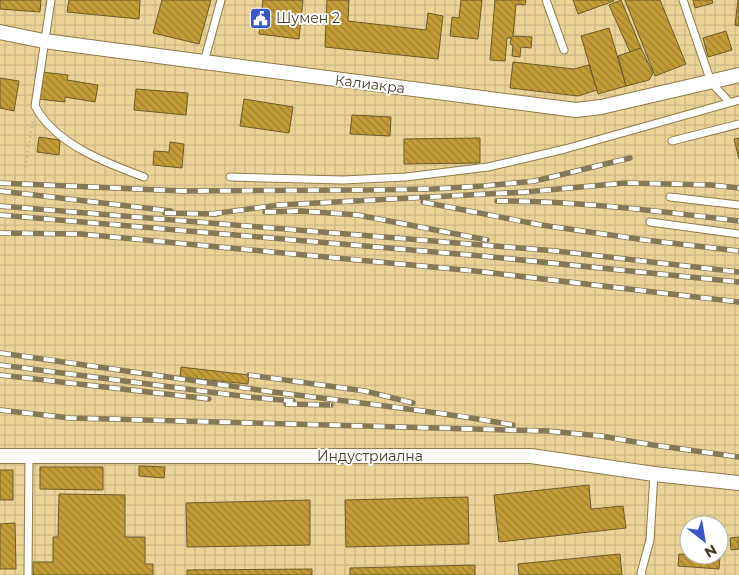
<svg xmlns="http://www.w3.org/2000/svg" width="739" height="575" viewBox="0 0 739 575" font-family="Montserrat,sans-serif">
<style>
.industrial{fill:url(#industrial-grid);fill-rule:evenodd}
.building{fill:url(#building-back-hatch);stroke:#6c5a2a}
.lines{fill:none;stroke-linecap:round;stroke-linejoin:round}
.lane-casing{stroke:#8f7b4b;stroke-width:9}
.street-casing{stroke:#8f7b4b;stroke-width:16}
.path{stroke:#beab82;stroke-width:2.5;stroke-dasharray:1 4;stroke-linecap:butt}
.lane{stroke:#fff;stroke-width:7}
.street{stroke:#fff;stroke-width:14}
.rail-casing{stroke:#857758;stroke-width:5.5}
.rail{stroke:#fff;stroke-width:4;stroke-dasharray:11;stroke-linecap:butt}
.labels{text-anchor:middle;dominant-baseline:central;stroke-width:4;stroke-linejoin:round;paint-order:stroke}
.poi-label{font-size:14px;fill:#443b27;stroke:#fff;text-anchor:start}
.street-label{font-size:14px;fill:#443b27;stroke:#fff}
</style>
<defs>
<pattern id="industrial-grid" width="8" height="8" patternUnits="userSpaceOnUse" patternTransform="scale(1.25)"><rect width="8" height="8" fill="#ecd499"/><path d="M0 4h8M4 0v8" fill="none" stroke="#ccb784"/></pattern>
<pattern id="building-back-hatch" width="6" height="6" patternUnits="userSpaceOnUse" patternTransform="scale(1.25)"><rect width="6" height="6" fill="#c29c36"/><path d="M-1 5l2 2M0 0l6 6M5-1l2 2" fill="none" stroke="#9f802e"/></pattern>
</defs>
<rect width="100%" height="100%" fill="#f2dca9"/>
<path class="industrial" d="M 0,0 L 739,0 L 739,575 L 0,575 ZM 689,525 L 719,525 L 719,555 L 689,555 Z"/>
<g class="building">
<path d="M 0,0 L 41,0 L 40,12 L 0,9 Z"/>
<path d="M 69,0 L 140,0 L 139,19 L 67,12 Z"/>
<path d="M 162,0 L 211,0 L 199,44 L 153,33 Z"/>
<path d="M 263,0 L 303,0 L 299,39 L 259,34 Z"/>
<path d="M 327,0 L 349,0 L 348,21 L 426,30 L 428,13 L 443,16 L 438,59 L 325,47 Z"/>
<path d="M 461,0 L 482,0 L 478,39 L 450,36 L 452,17 L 459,18 Z"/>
<path d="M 495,0 L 526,0 L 525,5 L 516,4 L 513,36 L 511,38 L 507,38 L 505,61 L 490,60 Z"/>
<path d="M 573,0 L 613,0 L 614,1 L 578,14 Z"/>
<path d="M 621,0 L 641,48 L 630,52 L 609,5 Z"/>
<path d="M 625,0 L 660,0 L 686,64 L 655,76 Z"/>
<path d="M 693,0 L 712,0 L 713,3 L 695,8 Z"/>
<path d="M 738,0 L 739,0 L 739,26 L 735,25 Z"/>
<path d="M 609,28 L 626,86 L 598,94 L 581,36 Z"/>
<path d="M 726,31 L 732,50 L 708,57 L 703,38 Z"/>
<path d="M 513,36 L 532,37 L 531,48 L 521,47 L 520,57 L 512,56 L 513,45 L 510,44 L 511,38 Z"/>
<path d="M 641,48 L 653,73 L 649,80 L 626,86 L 618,56 Z"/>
<path d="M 513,62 L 574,69 L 589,65 L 597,90 L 578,96 L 510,88 Z"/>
<path d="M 42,72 L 68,75 L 67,80 L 98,85 L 95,102 L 65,97 L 65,102 L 38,99 Z"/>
<path d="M 0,78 L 19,81 L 14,111 L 0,108 Z"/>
<path d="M 136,89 L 188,93 L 186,115 L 134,110 Z"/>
<path d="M 244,99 L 293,107 L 289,133 L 240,126 Z"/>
<path d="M 352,115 L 391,117 L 390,136 L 350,134 Z"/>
<path d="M 39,137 L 60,140 L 59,155 L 37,152 Z"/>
<path d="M 480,138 L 480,163 L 404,164 L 404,139 Z"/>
<path d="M 739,138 L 739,159 L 734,139 Z"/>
<path d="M 170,142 L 184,144 L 182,168 L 153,165 L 154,151 L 169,152 Z"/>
<path d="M 181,367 L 249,375 L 248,384 L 180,377 Z"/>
<path d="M 139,466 L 165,467 L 164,478 L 139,476 Z"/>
<path d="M 40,467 L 103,467 L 103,490 L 40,489 Z"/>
<rect x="0" y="470" width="13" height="30"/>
<path d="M 589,485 L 591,509 L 623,506 L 626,528 L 499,542 L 494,495 Z"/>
<path d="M 59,494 L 125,495 L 125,537 L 145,537 L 145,564 L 153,564 L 153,575 L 33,575 L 33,562 L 53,562 L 53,537 L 58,537 Z"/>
<path d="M 468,497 L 469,544 L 346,547 L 345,500 Z"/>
<path d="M 310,500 L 310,545 L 187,547 L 186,503 Z"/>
<path d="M 15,523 L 16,569 L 0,569 L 0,524 Z"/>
<path d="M 739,537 L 739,549 L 731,550 L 730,538 Z"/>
<path d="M 620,554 L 622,575 L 519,575 L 518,564 Z"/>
<path d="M 679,554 L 720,557 L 719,569 L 678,566 Z"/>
<path d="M 475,565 L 475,575 L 350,575 L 350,568 Z"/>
<path d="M 312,569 L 312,575 L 187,575 L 187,570 Z"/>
</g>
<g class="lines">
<defs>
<g id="lane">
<path d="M 51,0 L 35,106 C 55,144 106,163 144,177"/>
<path d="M 546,0 L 564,50"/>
<path d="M 683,0 L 711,82 L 729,102"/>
<path d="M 204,62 L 221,0"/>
<path d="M 672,141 L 739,124"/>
<path d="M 230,177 L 343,180 L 406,177 L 488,167 L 565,149 L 739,100"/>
<path d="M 670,197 L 739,205"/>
<path d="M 650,222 L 739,234"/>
<path d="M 28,575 L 29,456"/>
<path d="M 642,575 L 641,573 L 650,540 L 654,474"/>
</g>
<g id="street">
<path d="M 0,32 L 44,41 L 204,62 L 576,110 L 601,107 L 739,75"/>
<path d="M 0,456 L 531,456 L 654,474 L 739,483"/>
</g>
</defs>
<use href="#lane" class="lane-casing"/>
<use href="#street" class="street-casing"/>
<path class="path" d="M 25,167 L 27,158 L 33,119"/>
<use href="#lane" class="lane"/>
<use href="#street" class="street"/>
<defs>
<g id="rail">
<path d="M 0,183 L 183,191 L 368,190 L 433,189 L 483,186 L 535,181 L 630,158"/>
<path d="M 0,191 L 171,211"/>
<path d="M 497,201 C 578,201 659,211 739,221"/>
<path d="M 423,202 L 541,225 L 645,240 L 739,251"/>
<path d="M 0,206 L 556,251 L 739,272"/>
<path d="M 265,212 L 301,211 L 358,215 L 487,240"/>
<path d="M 165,213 L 217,214"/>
<path d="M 211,214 L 279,205 L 525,192 L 625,183 L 711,185 L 739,188"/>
<path d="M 0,215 L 482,256 L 739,282"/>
<path d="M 0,233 L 81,234 L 475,271 L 739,302"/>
<path d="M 0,353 C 89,365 177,379 266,391 C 348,402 431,410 513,425"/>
<path d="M 0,365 L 249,397 L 293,401"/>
<path d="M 0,375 L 209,399"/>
<path d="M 249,375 L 365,391 L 413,403"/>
<path d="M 286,404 L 331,405"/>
<path d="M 0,410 L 70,418 L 548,431 L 601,436 L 653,445 L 739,457"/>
</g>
</defs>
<use href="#rail" class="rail-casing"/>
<use href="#rail" class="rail"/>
</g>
<defs>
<symbol id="civic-square" viewBox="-11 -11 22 22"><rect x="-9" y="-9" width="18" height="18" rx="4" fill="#3956c8" stroke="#fff"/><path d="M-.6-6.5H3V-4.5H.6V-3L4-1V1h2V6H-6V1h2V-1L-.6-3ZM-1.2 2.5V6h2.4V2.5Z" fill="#fff"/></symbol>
</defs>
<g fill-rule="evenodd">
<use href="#civic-square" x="248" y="6" width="25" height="25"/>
</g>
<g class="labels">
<g class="poi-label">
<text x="276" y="18">Шумен 2</text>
</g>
<g class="street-label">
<text transform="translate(370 84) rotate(7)">Калиакра</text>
<text x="370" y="456">Индустриална</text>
</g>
</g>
<g transform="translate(704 540) rotate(149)"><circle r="24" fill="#ffffff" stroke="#b4b1a9"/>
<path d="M0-4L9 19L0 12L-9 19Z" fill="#3956c8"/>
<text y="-8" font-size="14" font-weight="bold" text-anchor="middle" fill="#443b27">N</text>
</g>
</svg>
